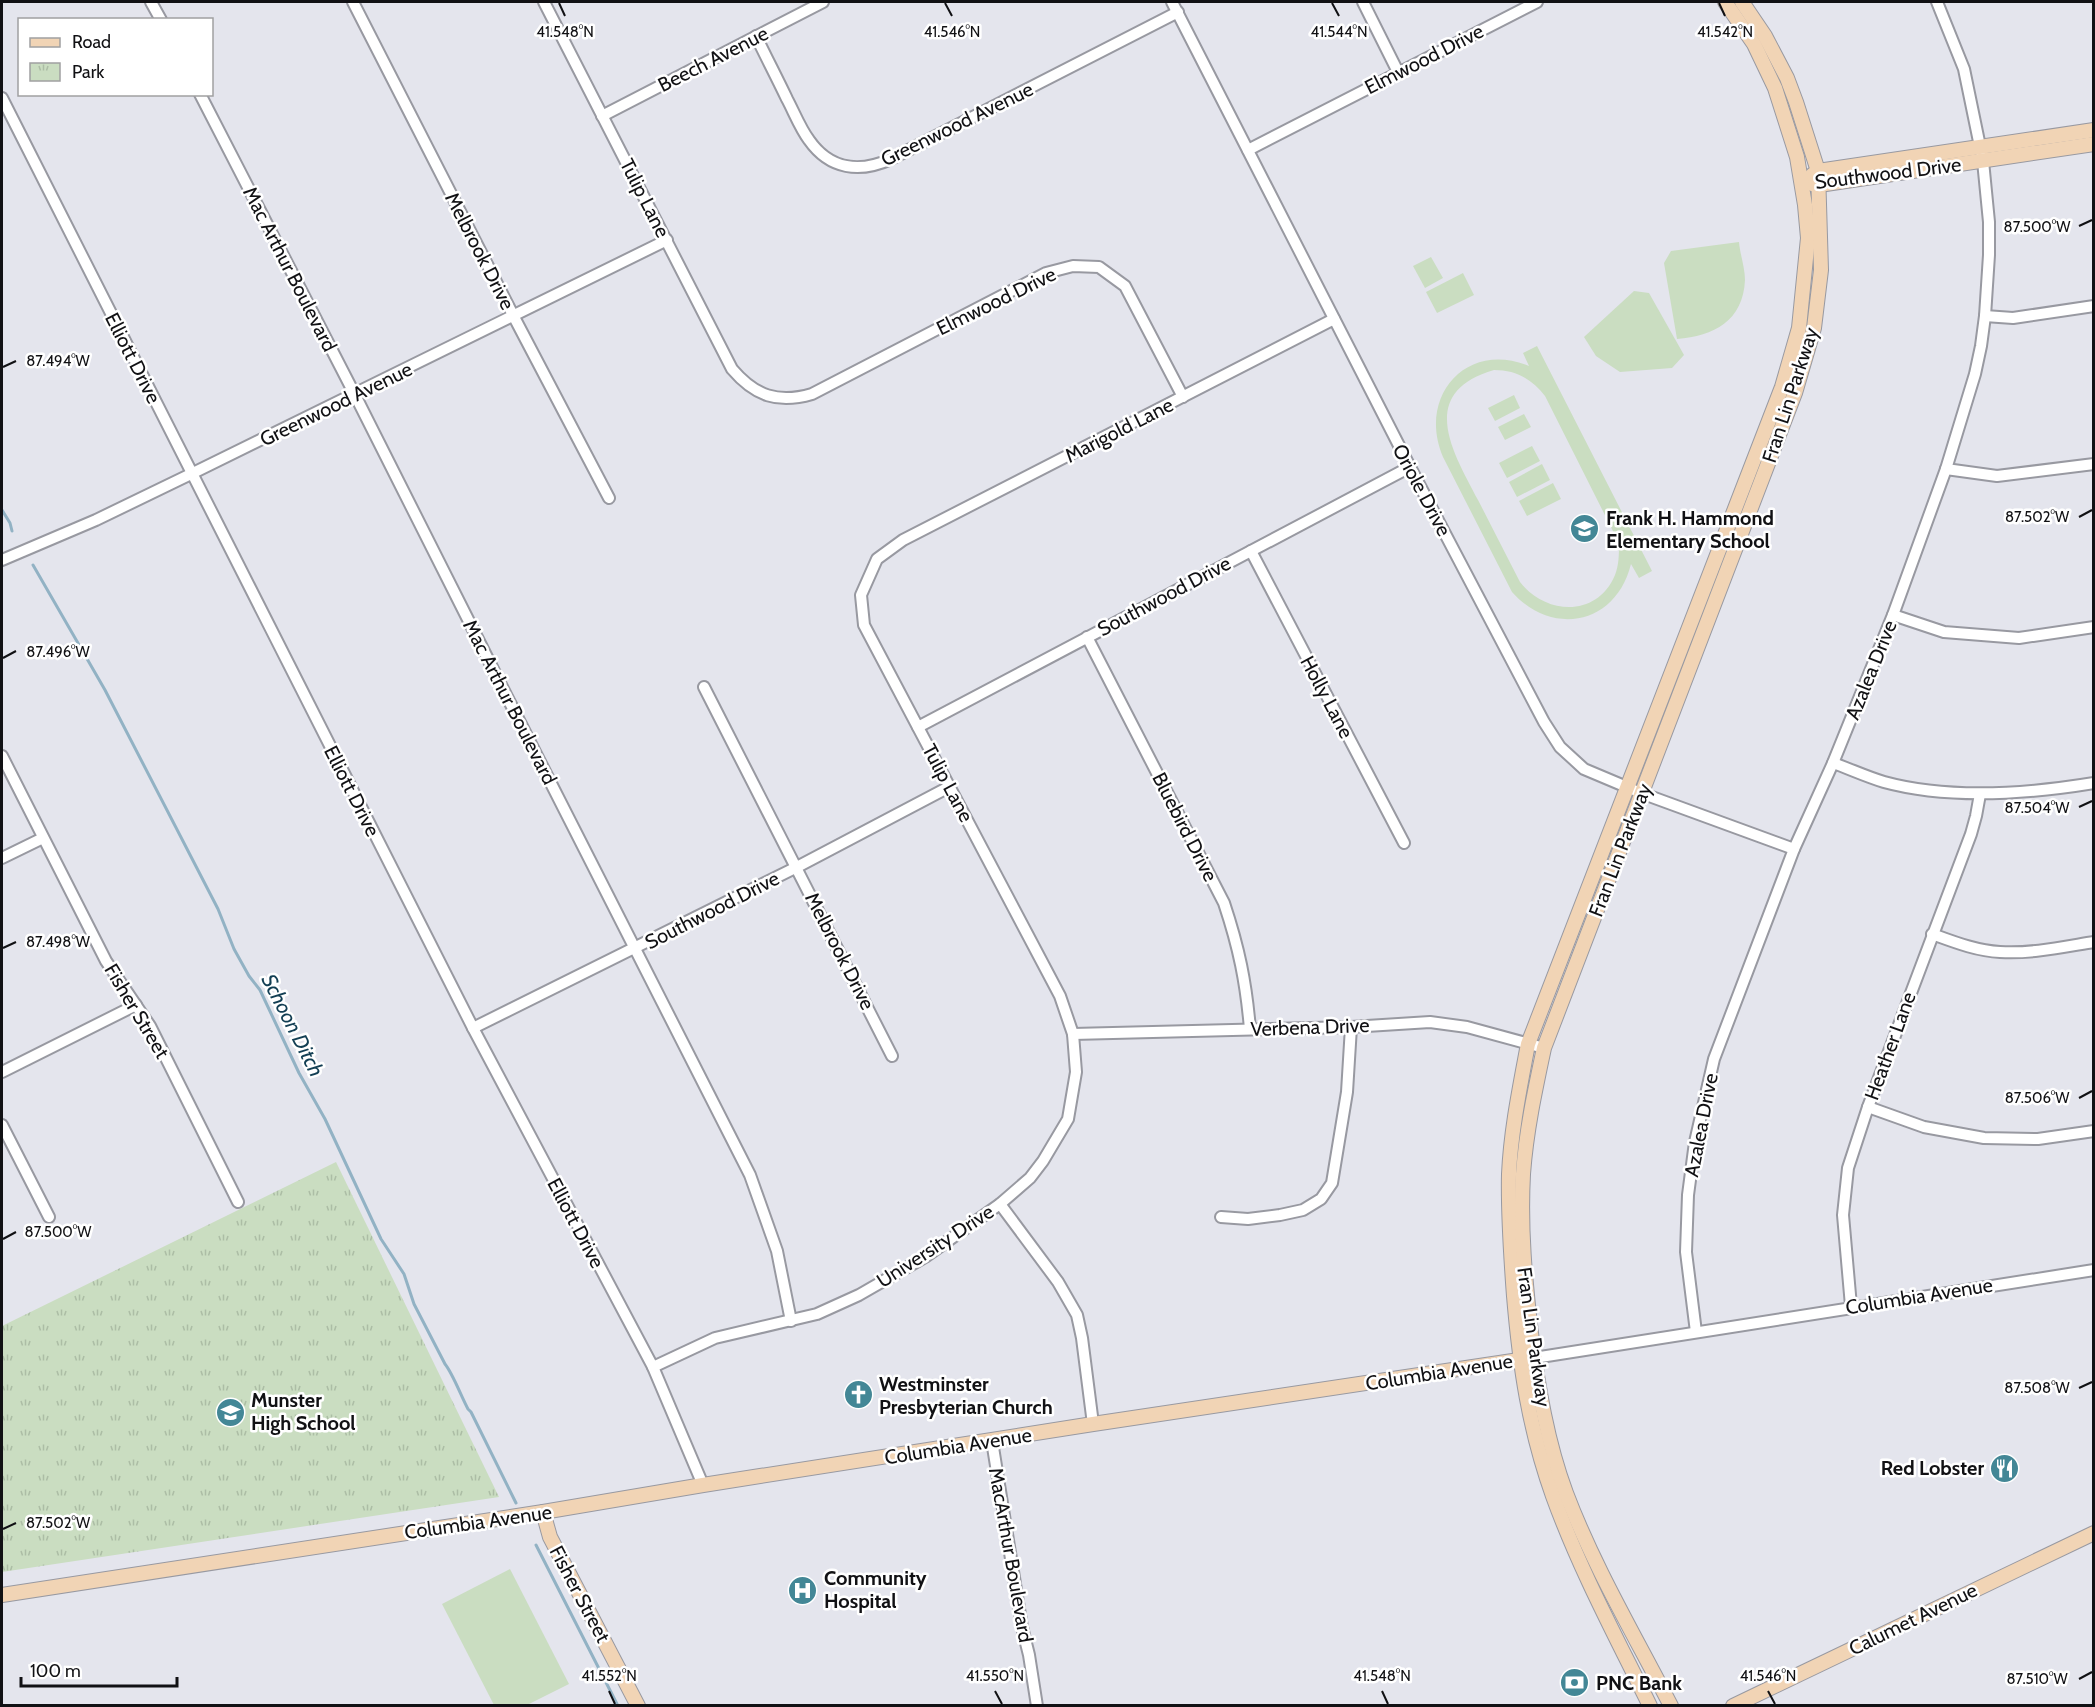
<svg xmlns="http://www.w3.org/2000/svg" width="2095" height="1707" viewBox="0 0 2095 1707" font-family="Cabin,sans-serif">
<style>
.grass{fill:#caddc1;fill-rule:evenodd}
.park{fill:url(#park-tufts)}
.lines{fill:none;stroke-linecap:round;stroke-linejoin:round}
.stream{stroke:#92b2c4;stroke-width:3}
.street-casing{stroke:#9899a1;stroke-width:14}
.secondary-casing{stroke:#9899a1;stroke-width:16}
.street{stroke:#fff;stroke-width:10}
.secondary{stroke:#f1d4b5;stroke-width:14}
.ticks{fill:none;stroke:#111114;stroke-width:2}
.labels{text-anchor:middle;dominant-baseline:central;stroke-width:5;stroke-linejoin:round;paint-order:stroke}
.street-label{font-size:20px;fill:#111114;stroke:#fff}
.poi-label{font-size:20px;font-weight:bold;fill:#111114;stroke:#fff;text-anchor:start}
.water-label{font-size:21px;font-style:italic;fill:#123e53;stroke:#fff}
.ticks-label{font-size:15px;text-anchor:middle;fill:#111114;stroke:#fff;stroke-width:5;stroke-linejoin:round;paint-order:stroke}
</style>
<defs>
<pattern id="park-tufts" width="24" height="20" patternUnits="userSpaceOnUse" patternTransform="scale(1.5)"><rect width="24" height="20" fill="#caddc1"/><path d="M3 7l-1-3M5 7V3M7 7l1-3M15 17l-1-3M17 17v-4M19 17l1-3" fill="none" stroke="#acbda5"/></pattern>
</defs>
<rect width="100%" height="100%" fill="#e4e5ed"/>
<g class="grass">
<path d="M 1739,242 C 1740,254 1745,268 1745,280 C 1743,321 1714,336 1677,339 L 1664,263 L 1671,251 Z"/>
<path d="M 1431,257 L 1443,278 L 1425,288 L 1413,266 Z"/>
<path d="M 1463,273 L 1474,295 L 1437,313 L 1426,292 Z"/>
<path d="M 1634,291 L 1649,293 L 1684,355 L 1672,368 L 1620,372 L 1596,356 L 1584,337 Z"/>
<path d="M 1537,346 L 1652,571 L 1639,578 L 1631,564 C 1616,625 1552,637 1512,592 L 1443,457 C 1417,396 1467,340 1529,366 L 1523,353 ZM 1494,370 C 1516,370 1532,379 1545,396 L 1619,543 C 1619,554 1619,565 1615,575 C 1597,618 1546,615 1520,582 C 1506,555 1492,527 1478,500 C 1453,452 1416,393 1494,370 Z"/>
<path d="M 1514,395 L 1520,408 L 1495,421 L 1488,408 Z"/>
<path d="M 1524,414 L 1531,427 L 1505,440 L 1498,427 Z"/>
<path d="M 1532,446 L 1540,461 L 1507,478 L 1499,463 Z"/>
<path d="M 1542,464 L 1550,480 L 1517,497 L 1509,482 Z"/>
<path d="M 1553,483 L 1561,499 L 1527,516 L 1519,501 Z"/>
<path d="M 510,1569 L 569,1684 L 527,1705 L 494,1705 L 442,1604 Z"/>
</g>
<path class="park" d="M 336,1162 L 499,1497 L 2,1572 L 2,1326 Z"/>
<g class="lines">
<g class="stream">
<path d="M 2,510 L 10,523 L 12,531"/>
<path d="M 33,565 L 105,690 L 218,909 L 234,949 L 249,976 L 260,990 L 299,1073 L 325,1119 L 381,1239 L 404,1274 L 414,1304 L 445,1364 C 453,1374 461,1396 468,1409 L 471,1412 L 516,1503"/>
<path d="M 536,1545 L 618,1706"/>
</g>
<defs>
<g id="street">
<path d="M 151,2 L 161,20"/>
<path d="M 353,2 L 514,317 L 609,498"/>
<path d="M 544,2 L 732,369 C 755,396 778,404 812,394 L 1046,273 L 1073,266 L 1099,267 L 1125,286 L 1183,397"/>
<path d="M 1172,2 L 1410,467 L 1544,722 L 1560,747 L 1584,769 L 1641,793 L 1794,849"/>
<path d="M 1363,2 L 1398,72"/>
<path d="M 756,36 C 766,57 777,78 787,99 C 794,112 800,128 809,140 C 830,170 860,173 891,159 L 1178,12"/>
<path d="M 200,94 L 355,395 L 501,685 L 750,1175 L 777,1251 L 791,1321"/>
<path d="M 2,98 L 473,1028 L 653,1367 L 703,1485"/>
<path d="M 602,116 L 823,2"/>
<path d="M 1248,150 L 1537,2"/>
<path d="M 1985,316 L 2013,318 L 2094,306"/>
<path d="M 1946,469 L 1997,476 L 2094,464"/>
<path d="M 1251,551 L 1404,843"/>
<path d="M 2,560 L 96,520 L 191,474 L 667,240"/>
<path d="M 1893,615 L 1944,632 L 2019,638 L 2094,627"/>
<path d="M 1087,637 L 1224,903 C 1239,948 1246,982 1250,1029"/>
<path d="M 704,687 L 892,1056"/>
<path d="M 918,727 L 1410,467"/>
<path d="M 2,756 L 106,961 L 150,1026 L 238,1202"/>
<path d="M 1833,763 C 1850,769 1867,777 1884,782 C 1950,800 2027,794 2094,783"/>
<path d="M 2,858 L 43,838"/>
<path d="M 1932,934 C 1954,942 1977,951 2000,952 C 2031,954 2063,947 2094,942"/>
<path d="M 473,1028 L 797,867 L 949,787"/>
<path d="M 1073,1034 L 1351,1027 L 1430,1022 L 1467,1027 L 1544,1048"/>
<path d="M 2,1072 L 136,1005"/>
<path d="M 1868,1107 L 1924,1127 L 1984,1138 L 2038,1139 L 2094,1131"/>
<path d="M 2,1125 L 49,1217"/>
<path d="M 1000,1204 L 1058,1282 L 1077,1315 L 1082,1338 L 1093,1424"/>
<path d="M 1221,1217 L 1248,1219 L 1280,1215 L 1303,1210 L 1321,1199 L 1332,1183 L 1347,1092 L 1351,1027"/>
<path d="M 1851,1306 L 1843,1215 L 1848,1168 L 1868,1107 L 1971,834 L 1976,816 L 1980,794"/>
<path d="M 1696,1332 L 1686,1252 L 1688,1195 L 1695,1142 L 1714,1059 L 1794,849 L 1833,763 L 1893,615 L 1946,469 L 1975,374 L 1981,346 L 1985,316 L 1989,255 L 1989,222 L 1983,161 L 1964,69 L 1937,2"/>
<path d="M 1534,1358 L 2094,1270"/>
<path d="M 653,1367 L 715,1338 L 817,1314 L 859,1295 L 925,1257 L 1000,1204 L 1030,1178 L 1043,1161 L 1068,1119 L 1076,1072 L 1073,1034 L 1060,996 L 864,625 L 861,595 L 877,559 L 903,540 L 1334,319"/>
<path d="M 992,1441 L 1022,1627 L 1029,1655 L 1037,1706"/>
</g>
<g id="secondary">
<path d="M 1812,175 L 1818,171 L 2094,130"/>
<path d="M 1812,184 L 1819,185 L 2094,144"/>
<path d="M 543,1512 L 550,1537 L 638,1706"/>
<path d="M 2,1595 L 543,1512 L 703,1485 L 1093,1424 L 1526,1359"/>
<path d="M 1650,1706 C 1616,1637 1579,1568 1553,1496 C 1529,1429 1520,1367 1514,1296 C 1511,1256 1508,1215 1509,1174 C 1511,1130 1520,1087 1528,1044 L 1782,387 L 1799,328 L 1808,238 L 1805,205 L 1797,157 L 1775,88 L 1754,44 L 1725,2"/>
<path d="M 1671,1706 C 1635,1636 1594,1567 1566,1493 C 1547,1442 1538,1387 1531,1333 C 1525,1280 1520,1228 1523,1174 C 1526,1132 1535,1090 1544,1048 L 1795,393 L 1814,328 L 1821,270 L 1818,171 L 1796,102 L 1787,78 L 1765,36 L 1742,2"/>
<path d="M 1733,1706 L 2094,1533"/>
</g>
</defs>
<use href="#street" class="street-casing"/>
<use href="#secondary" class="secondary-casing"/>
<use href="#street" class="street"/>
<use href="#secondary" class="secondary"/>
</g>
<path class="ticks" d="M 559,3 L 565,16M 945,3 L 952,16M 1332,3 L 1339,16M 1719,3 L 1725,16M 2079,226 L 2092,220M 3,367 L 16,361M 2079,517 L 2092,510M 3,658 L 16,651M 2079,807 L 2092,801M 3,948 L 16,942M 2079,1098 L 2092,1091M 3,1239 L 16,1232M 2079,1388 L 2092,1382M 3,1529 L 16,1523M 2079,1679 L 2092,1672M 609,1691 L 615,1704M 995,1691 L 1002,1704M 1382,1691 L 1388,1704M 1768,1691 L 1775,1704"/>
<defs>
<symbol id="school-disc" viewBox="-11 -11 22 22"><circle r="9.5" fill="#438796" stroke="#fff"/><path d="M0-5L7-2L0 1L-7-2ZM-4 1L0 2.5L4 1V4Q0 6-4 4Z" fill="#fff"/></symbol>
<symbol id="church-disc" viewBox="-11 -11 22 22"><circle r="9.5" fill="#438796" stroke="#fff"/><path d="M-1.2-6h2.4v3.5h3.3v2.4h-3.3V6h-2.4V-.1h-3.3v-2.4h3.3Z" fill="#fff"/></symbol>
<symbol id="restaurant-disc" viewBox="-11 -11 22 22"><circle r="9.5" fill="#438796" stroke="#fff"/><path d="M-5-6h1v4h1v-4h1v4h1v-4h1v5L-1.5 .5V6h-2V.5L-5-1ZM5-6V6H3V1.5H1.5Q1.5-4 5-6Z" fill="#fff"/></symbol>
<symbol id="hospital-disc" viewBox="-11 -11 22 22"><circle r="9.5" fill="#438796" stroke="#fff"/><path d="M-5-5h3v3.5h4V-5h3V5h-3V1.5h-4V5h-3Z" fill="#fff"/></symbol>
<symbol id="bank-disc" viewBox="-11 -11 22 22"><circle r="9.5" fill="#438796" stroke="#fff"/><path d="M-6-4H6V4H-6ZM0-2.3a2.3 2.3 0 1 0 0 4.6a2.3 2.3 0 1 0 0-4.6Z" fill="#fff"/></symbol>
</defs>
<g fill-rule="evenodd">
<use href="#school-disc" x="1568" y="512" width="33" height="33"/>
<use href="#church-disc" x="842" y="1378" width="33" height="33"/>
<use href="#school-disc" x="214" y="1396" width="33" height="33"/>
<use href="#restaurant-disc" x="1988" y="1452" width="33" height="33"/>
<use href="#hospital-disc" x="786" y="1574" width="33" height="33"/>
<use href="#bank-disc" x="1558" y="1666" width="33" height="33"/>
</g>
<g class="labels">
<g class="street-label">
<text transform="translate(713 59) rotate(-27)">Beech Avenue</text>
<text transform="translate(1424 59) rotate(-27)">Elmwood Drive</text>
<text transform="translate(957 124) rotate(-26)">Greenwood Avenue</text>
<text transform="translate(1888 173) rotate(-7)">Southwood Drive</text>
<text transform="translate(645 198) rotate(63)">Tulip Lane</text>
<text transform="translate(480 251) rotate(63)">Melbrook Drive</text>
<text transform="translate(290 269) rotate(63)">Mac Arthur Boulevard</text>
<text transform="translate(996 301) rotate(-26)">Elmwood Drive</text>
<text transform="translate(133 358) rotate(63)">Elliott Drive</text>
<text transform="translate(1790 395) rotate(-72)">Fran Lin Parkway</text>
<text transform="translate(336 404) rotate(-26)">Greenwood Avenue</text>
<text transform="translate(1119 430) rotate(-27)">Marigold Lane</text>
<text transform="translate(1422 490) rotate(62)">Oriole Drive</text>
<text transform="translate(1164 596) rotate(-28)">Southwood Drive</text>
<text transform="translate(1871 670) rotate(-68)">Azalea Drive</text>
<text transform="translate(1327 697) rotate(62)">Holly Lane</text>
<text transform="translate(510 702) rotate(63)">Mac Arthur Boulevard</text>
<text transform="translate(948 783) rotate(62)">Tulip Lane</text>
<text transform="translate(352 791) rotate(63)">Elliott Drive</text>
<text transform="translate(1185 827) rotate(63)">Bluebird Drive</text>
<text transform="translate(1620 850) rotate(-69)">Fran Lin Parkway</text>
<text transform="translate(712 910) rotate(-27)">Southwood Drive</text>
<text transform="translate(840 951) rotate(63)">Melbrook Drive</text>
<text transform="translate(137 1011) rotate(59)">Fisher Street</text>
<text transform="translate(1310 1027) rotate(-2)">Verbena Drive</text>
<text transform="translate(1890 1046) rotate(-70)">Heather Lane</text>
<text transform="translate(1701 1125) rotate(-79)">Azalea Drive</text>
<text transform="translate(576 1223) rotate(62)">Elliott Drive</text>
<text transform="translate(935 1246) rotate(-33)">University Drive</text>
<text transform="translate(1919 1296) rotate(-9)">Columbia Avenue</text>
<text transform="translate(1534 1337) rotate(82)">Fran Lin Parkway</text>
<text transform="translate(1439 1372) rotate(-9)">Columbia Avenue</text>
<text transform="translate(958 1446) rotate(-9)">Columbia Avenue</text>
<text transform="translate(478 1522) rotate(-8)">Columbia Avenue</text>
<text transform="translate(1011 1555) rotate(80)">MacArthur Boulevard</text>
<text transform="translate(580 1594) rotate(62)">Fisher Street</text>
<text transform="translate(1913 1619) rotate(-26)">Calumet Avenue</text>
</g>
<g class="poi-label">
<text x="1606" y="518">Frank H. Hammond<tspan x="1606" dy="23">Elementary School</tspan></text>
<text x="879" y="1384">Westminster<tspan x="879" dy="23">Presbyterian Church</tspan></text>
<text x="251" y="1400">Munster<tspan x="251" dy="23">High School</tspan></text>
<text x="1984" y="1468" text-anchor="end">Red Lobster</text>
<text x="824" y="1578">Community<tspan x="824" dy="23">Hospital</tspan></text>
<text x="1596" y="1683">PNC Bank</text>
</g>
<g class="water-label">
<text transform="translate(293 1025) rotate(63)">Schoon Ditch</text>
</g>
</g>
<g class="ticks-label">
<text x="1339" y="37">41.544°N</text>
<text x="1725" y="37">41.542°N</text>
<text x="565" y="37">41.548°N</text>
<text x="952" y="37">41.546°N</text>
<text x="2037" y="232">87.500°W</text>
<text x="58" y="366">87.494°W</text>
<text x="2037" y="522">87.502°W</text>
<text x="58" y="657">87.496°W</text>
<text x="2037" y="813">87.504°W</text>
<text x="58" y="947">87.498°W</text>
<text x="2037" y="1103">87.506°W</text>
<text x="58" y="1237">87.500°W</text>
<text x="2037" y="1393">87.508°W</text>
<text x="58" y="1528">87.502°W</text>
<text x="609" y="1681">41.552°N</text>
<text x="995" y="1681">41.550°N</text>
<text x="1382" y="1681">41.548°N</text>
<text x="1768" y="1681">41.546°N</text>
<text x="2037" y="1684">87.510°W</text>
</g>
<rect width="2095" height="1707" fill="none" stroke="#111114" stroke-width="6"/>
<rect x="18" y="18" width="195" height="78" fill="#ffffff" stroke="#a0a0a1" stroke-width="1.5"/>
<rect x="30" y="38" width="30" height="9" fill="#f1d4b5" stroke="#a0a0a1" stroke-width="1.5"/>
<text x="72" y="48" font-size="18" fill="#111114">Road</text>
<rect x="30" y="63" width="30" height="18" fill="url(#park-tufts)" stroke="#a0a0a1" stroke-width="1.5"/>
<text x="72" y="78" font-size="18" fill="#111114">Park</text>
<path d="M21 1677v9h156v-9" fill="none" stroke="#111114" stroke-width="3"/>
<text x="30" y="1677" font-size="18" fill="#111114" stroke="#ffffff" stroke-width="4.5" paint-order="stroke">100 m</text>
</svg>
